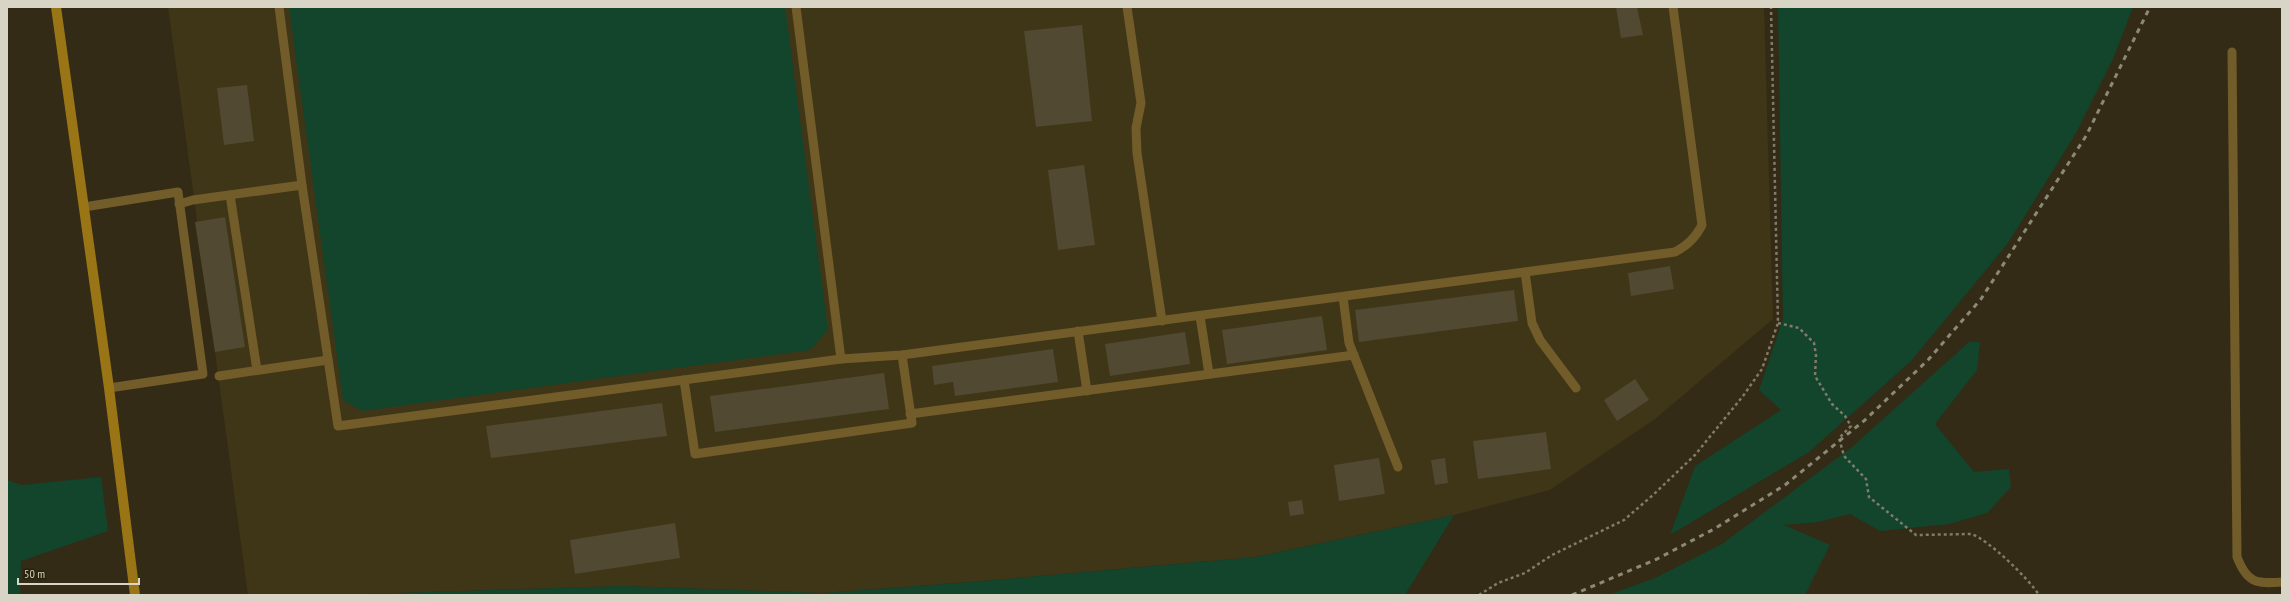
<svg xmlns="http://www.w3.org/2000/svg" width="2289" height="602" viewBox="0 0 2289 602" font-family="'PT Sans Narrow',sans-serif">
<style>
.built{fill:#3f3517}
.green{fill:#12452c}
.building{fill:#514931}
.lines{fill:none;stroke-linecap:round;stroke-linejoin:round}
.path{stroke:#817b69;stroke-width:2.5;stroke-dasharray:3 3;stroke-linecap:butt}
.lane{stroke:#725c29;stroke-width:9}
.secondary{stroke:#997516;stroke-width:10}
.rail{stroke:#8e8876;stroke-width:3;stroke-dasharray:5 5;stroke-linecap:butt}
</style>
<rect width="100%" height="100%" fill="#332b15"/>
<path class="built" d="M 168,7 L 1764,7 L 1773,319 L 1655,419 L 1550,490 L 1454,515 L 1256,557 L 971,582 L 823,593 L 623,586 L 330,595 L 248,595 Z"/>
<g class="green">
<path d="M 289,7 L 785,7 L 828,330 L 810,350 L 362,411 L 343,400 Z"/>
<path d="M 1778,7 L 2133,7 L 2113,59 L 2076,133 L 2008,243 L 1911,361 L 1809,452 L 1670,535 L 1695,466 L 1781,410 L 1759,390 L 1783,319 Z"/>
<path d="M 1969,342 L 1980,342 L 1977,370 L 1935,424 L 1974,472 L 2009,469 L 2011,487 L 1987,513 L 1949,524 L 1880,531 L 1850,514 L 1818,522 L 1784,525 L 1830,545 L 1805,595 L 1608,595 L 1655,578 L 1722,544 L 1852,447 Z"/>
<path d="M 101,477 L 108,531 L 21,561 L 20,595 L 7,595 L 7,480 L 22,485 Z"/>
<path d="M 1454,515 L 1405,595 L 330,595 L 623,586 L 823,593 L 971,582 L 1256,557 Z"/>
</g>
<g class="building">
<path d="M 1616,7 L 1637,7 L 1643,35 L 1621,38 Z"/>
<path d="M 1082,25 L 1092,121 L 1036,127 L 1024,31 Z"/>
<path d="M 247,85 L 254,141 L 224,145 L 217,88 Z"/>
<path d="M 1084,165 L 1095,245 L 1058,250 L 1048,170 Z"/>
<path d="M 225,217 L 245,347 L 215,352 L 195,222 Z"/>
<path d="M 1670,266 L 1674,289 L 1631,296 L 1628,273 Z"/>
<path d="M 1514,290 L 1518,321 L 1359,342 L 1355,310 Z"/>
<path d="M 1322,316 L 1327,350 L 1227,364 L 1222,330 Z"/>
<path d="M 1185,332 L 1190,364 L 1110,376 L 1105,344 Z"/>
<path d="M 1053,349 L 1058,382 L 955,396 L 953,382 L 934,385 L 932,366 Z"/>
<path d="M 884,373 L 889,409 L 715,432 L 710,396 Z"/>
<path d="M 1635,379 L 1649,400 L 1617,421 L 1604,400 Z"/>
<path d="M 662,403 L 667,436 L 491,458 L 486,426 Z"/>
<path d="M 1546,432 L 1551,469 L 1478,479 L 1473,441 Z"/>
<path d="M 1379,458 L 1385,494 L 1339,501 L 1334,465 Z"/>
<path d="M 1445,458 L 1448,483 L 1435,485 L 1431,460 Z"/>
<path d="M 1302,500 L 1304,514 L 1290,516 L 1288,502 Z"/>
<path d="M 675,523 L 680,558 L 575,574 L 570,540 Z"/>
</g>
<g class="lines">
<g class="path">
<path d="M 1778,323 L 1799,328 L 1814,343 L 1816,355 L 1815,376 L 1832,404 L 1845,416 L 1851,426 L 1839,438 L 1844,456 L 1866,479 L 1869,497 L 1916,535 L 1971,534 C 1988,539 2029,579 2039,595"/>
<path d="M 1479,595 L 1498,583 L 1525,573 L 1552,555 L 1624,520 L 1653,495 L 1695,455 L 1743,396 L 1762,369 L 1778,323 L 1771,7"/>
</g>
<g class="lane">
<path d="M 796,7 L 841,359"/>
<path d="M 1127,7 L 1141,103 L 1136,128 L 1137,153 L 1162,321"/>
<path d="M 2232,52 L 2237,557 C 2247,583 2256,584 2282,582"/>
<path d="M 302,185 L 338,426 L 841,359 L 902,355 L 1675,252 C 1688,245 1695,238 1702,225 L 1673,7"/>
<path d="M 230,195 L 257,370"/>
<path d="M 179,204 L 193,200 L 302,185 L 279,7"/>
<path d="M 84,207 L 178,192 L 203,374 L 109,388"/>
<path d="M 1525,272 L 1532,323 L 1540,340 L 1576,388"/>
<path d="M 1343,297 L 1349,343 L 1398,467"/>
<path d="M 1200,316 L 1209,374"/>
<path d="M 1078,331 L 1087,391"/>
<path d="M 219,376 L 328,360"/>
<path d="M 684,380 L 695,454 L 912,423 L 902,355"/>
<path d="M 910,414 L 1354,355"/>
</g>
<path class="secondary" d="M 56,7 L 109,388 L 135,595"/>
<path class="rail" d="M 1572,595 L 1657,559 L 1714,529 L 1785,485 L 1865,420 L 1928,360 L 1981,299 L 2086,136 L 2150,7"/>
</g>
<rect width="2289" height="602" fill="none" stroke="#d8d4c6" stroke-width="16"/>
<path d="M18 578v6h121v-6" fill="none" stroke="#d8d4c6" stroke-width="2"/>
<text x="24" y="578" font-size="12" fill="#d8d4c6" stroke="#29220b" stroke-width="3" paint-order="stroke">50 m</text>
</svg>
